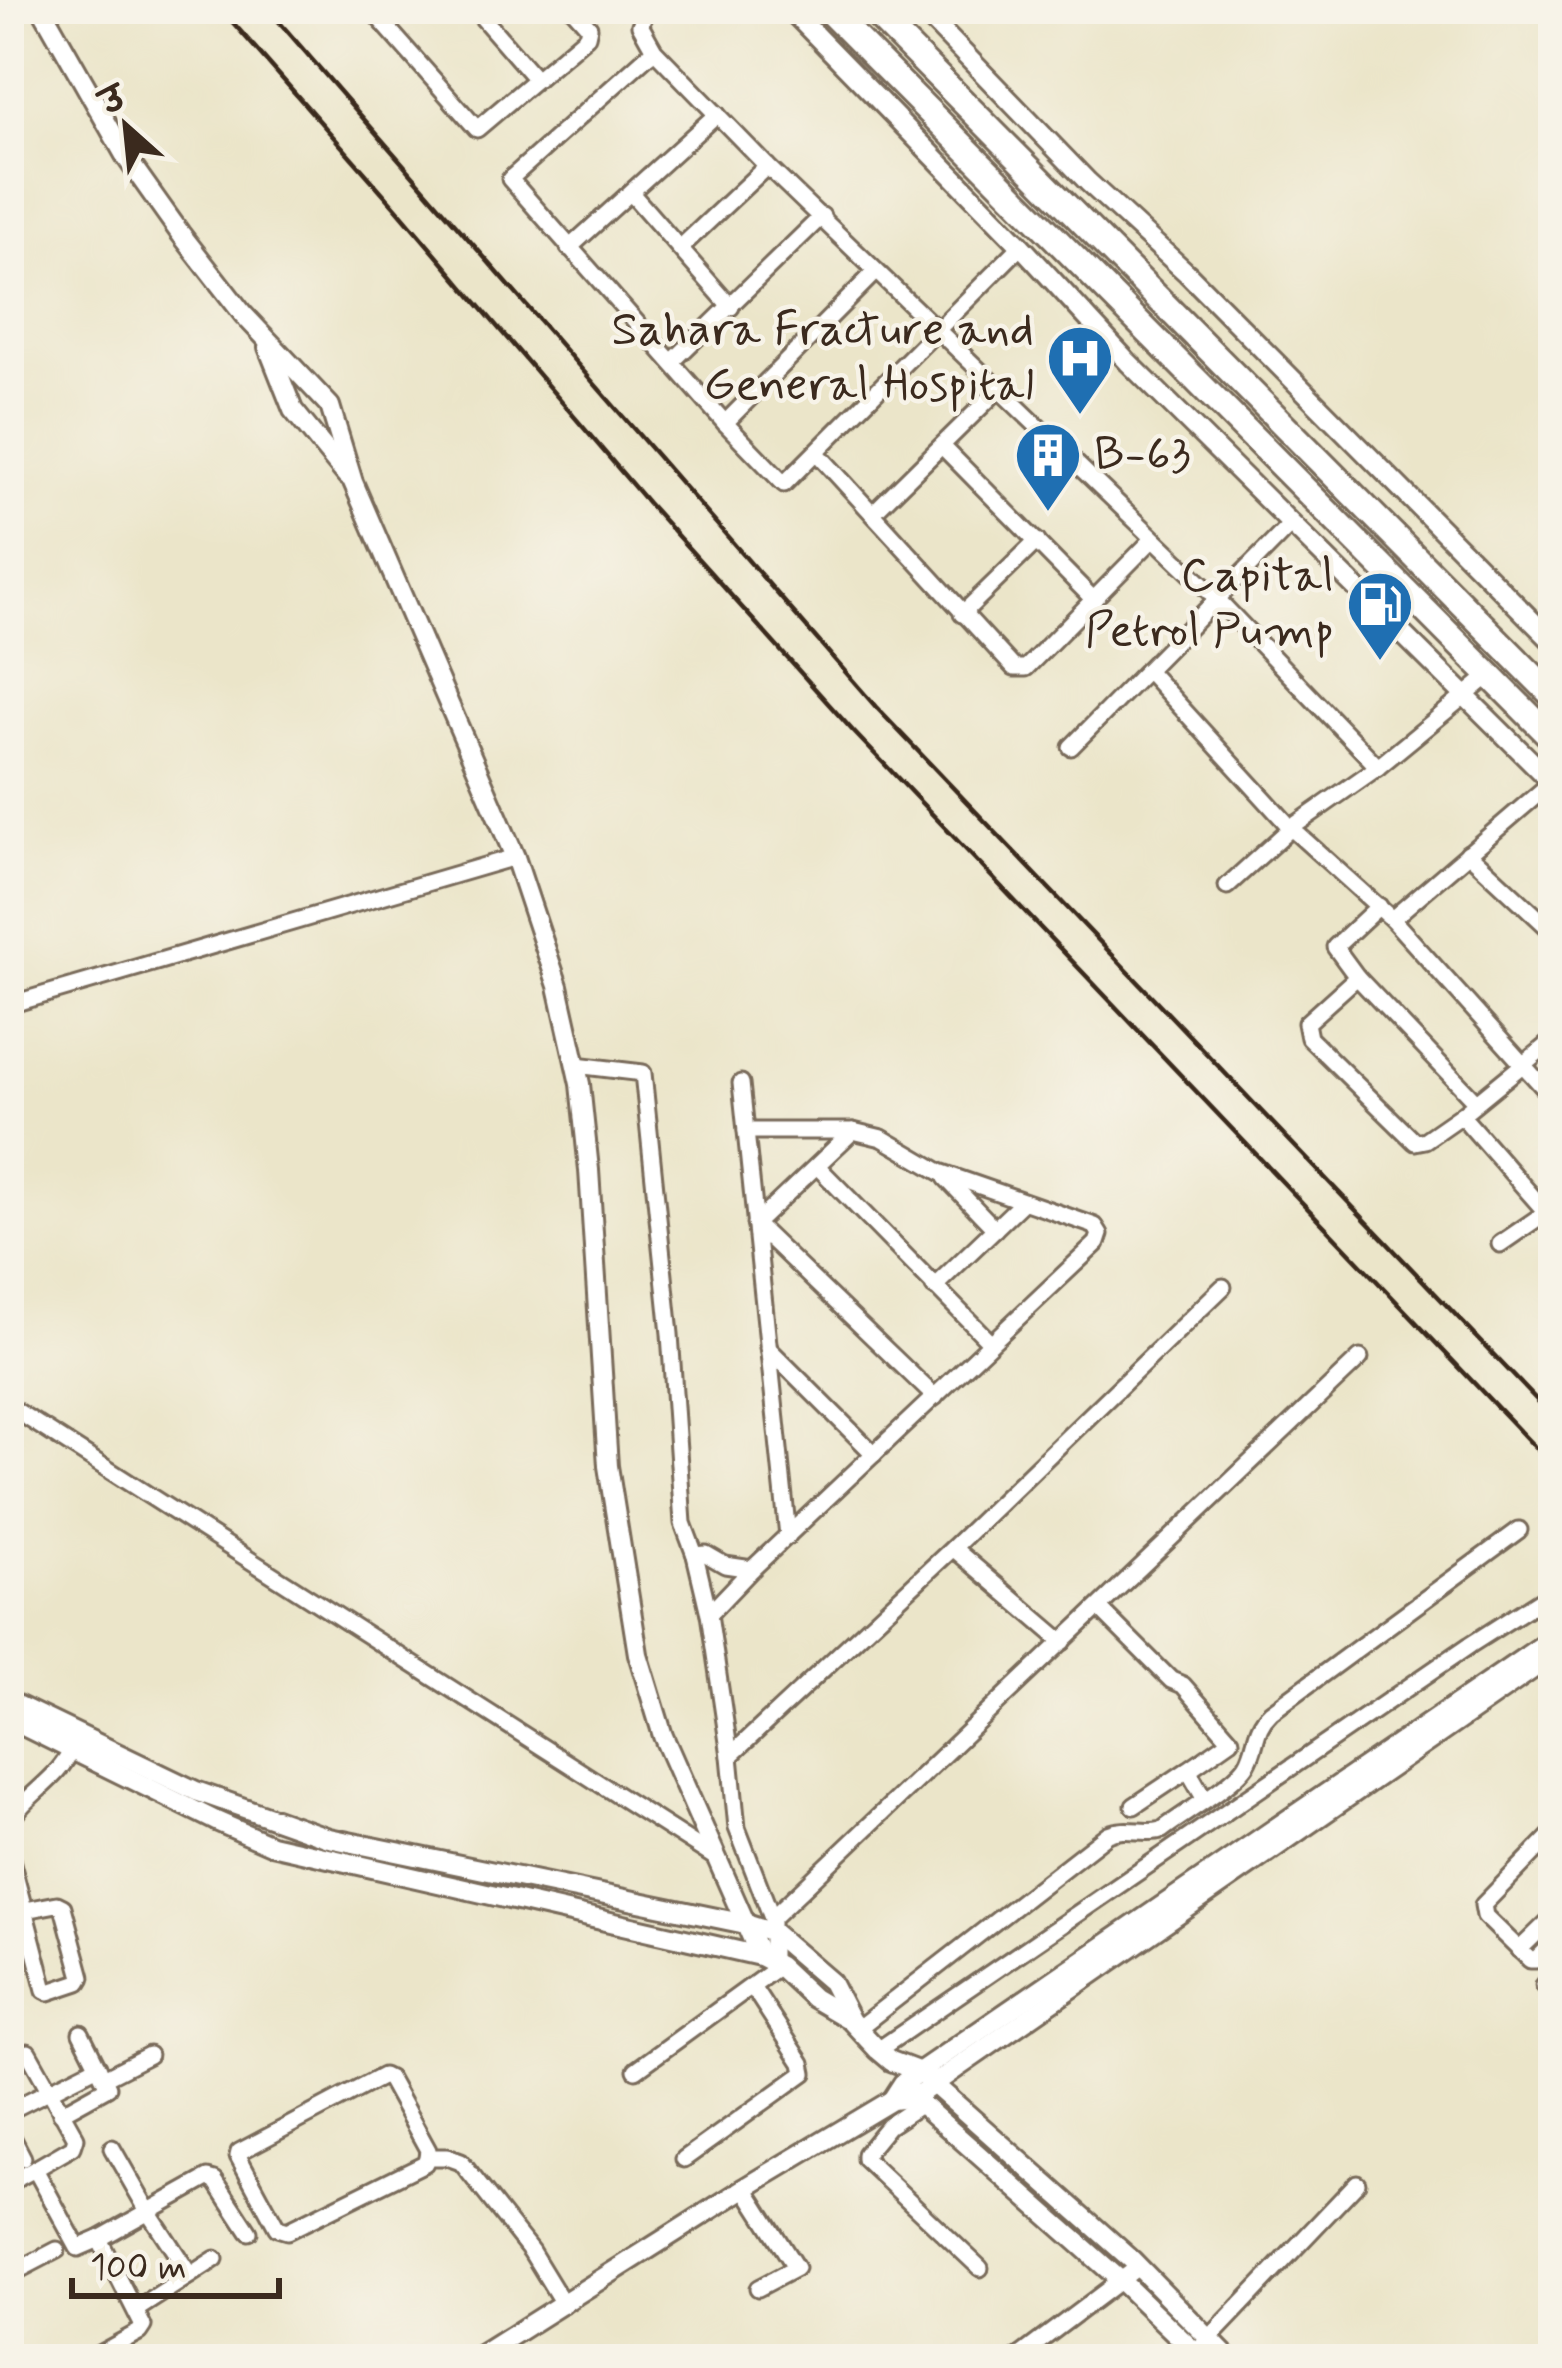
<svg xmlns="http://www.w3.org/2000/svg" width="1562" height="2368" viewBox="0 0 1562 2368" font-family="Mynerve,'Playpen Sans Deva',sans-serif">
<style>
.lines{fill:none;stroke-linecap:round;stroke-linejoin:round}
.minor-casing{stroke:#796b5a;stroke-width:21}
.tertiary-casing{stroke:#796b5a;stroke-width:24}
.primary-casing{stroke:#796b5a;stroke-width:30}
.minor{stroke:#fff;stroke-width:15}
.tertiary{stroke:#fff;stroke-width:18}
.primary{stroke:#fff;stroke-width:24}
.rail{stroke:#3b2a1e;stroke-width:4.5}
.labels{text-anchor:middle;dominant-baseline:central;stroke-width:9;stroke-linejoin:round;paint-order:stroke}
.poi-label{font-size:48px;fill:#3b2a1e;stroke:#f7f3e8;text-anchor:end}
</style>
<rect width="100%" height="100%" fill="#f7f3e8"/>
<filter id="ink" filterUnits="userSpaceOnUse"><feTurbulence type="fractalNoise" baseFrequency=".00833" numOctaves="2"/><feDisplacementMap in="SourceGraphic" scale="24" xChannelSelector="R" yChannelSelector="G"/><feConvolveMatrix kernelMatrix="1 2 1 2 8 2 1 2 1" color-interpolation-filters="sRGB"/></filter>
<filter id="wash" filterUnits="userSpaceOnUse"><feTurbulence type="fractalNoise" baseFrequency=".004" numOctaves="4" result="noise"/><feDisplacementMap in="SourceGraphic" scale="48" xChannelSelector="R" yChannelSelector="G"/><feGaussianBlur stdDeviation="2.7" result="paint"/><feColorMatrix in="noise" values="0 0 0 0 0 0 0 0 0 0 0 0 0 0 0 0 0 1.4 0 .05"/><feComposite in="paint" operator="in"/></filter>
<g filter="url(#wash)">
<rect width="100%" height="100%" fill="#ebe5c9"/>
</g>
<g filter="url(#ink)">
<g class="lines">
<defs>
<g id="minor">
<path d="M 371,9 L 477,129 L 587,36 L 589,27 L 573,9"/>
<path d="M 475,9 L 536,79"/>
<path d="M 648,9 L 640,25 L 654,50 L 767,166 L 1218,600 L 1378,767"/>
<path d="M 654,50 L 510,179 L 725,423 L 784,484 L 1021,246"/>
<path d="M 631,193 L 731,307"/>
<path d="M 569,248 L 717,114"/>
<path d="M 680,248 L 767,166"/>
<path d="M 672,362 L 822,216"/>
<path d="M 725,423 L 876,271"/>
<path d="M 942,446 L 1094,600"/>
<path d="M 817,453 L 1014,668 L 1026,668 L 1153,539"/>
<path d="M 873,513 L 998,390"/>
<path d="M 962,614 L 1037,541"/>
<path d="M 1147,670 L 1291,828 L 1392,919 L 1553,1098"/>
<path d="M 1071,747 L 1292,523"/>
<path d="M 1468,853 L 1553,932"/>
<path d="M 1227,886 L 1291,828 L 1378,767 L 1490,675"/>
<path d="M 1392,919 L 1552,782"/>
<path d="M 1357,977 L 1335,947 L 1379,906"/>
<path d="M 9,1005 L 515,857"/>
<path d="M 576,1065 L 643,1073 L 670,1334 L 683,1523 L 695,1555 L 709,1614 L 730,1756 L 737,1828 L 772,1918"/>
<path d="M 741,1083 L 788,1536"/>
<path d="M 1475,1101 L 1357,977 L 1306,1023 L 1309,1038 L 1415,1142 L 1425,1140 L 1461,1115 L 1553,1040"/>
<path d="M 1461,1115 L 1546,1212"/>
<path d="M 746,1131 L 853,1131 L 882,1138 L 940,1172 L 1095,1226 L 1100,1234 L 1097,1243 L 752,1569"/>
<path d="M 853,1131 L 755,1224 L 935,1397"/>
<path d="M 817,1166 L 991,1343"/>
<path d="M 946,1178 L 995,1229"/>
<path d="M 1500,1244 L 1551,1209"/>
<path d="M 934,1287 L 1023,1202"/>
<path d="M 1553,1300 L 1553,1314"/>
<path d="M 768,1348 L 874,1454"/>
<path d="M 9,1406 L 719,1860"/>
<path d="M 953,1548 L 1063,1642"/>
<path d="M 695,1555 L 706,1554 L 725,1565 L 752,1569 L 709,1614"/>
<path d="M 1099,1608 L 1171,1680 L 1183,1685 L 1231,1740 L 1188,1770 L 1204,1798"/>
<path d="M 730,1756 L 953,1548 L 1223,1287"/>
<path d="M 1134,1806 L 1188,1770"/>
<path d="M 9,1827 C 18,1797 58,1783 72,1748"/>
<path d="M 1553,1833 L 1483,1905 L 1485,1916 L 1530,1960 L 1536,1960 L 1553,1943"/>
<path d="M 9,1852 L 45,1990 L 49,1992 L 79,1982 L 82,1977 L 63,1907 L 57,1904 L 25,1910"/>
<path d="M 1519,1950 L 1553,1917"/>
<path d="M 772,1962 L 772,1918 L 1360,1358"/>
<path d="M 1544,1985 L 1553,1977"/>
<path d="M 857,2029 L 1108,1834 C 1127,1826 1144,1835 1162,1830 C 1181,1815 1236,1783 1247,1764 C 1258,1745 1253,1729 1271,1712 L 1519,1530"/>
<path d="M 878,2050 L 1470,1645 L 1553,1592"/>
<path d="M 28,2052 L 76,2138 L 73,2147 L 35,2169"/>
<path d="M 636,2070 L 779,1966"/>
<path d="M 104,2078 L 149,2055"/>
<path d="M 921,2104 L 888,2126 L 865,2154 L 865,2159 L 980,2268"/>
<path d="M 9,2111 L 98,2066"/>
<path d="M 61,2113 L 108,2087 L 81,2033"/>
<path d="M 9,2131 L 23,2158"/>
<path d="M 112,2148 L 148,2211 L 190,2275"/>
<path d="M 427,2157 L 425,2163 L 287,2231 L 277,2228 L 238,2156 L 239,2152 L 383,2076 L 389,2079 L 428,2150 L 427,2157 L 447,2157 L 461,2162 L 531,2251 L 564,2305"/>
<path d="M 684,2159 L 804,2073 L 802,2063 L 752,1986"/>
<path d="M 9,2183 L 35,2169 L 78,2248 L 99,2239 L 208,2178 L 215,2180 L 249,2232"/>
<path d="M 745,2188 L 796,2268 L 758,2288"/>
<path d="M 9,2250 L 19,2270"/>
<path d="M 9,2275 L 57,2250"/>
<path d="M 136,2310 L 215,2259"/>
<path d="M 1202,2346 L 1357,2183"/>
<path d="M 90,2359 L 139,2332 L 143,2326 L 99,2239"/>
<path d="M 1016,2359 L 1138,2267"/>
</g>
<g id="tertiary">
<path d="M 42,9 L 126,157 L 180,233 L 243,314 L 330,406 L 353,482 L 515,857 L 558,986 L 580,1084 L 589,1170 L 608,1466 L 638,1654 L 663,1736 L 760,1956"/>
<path d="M 790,9 L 1021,246 L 1128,362 L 1553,783"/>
<path d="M 921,9 L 1088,182 L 1187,273 L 1553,642"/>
<path d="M 268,347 L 293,410 L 347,476"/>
<path d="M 9,1701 L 196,1791 L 329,1838 L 746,1924 L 774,1933 L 831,1982 L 851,2021 L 878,2050 L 891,2061 L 920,2072 L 1132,2260 L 1229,2359"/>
<path d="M 9,1719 L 216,1821 L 271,1845 L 760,1956 L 779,1966 L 813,1998 L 847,2018"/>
<path d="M 909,2090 L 921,2104 L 1120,2280 L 1202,2359"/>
<path d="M 892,2100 L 903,2083 L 1553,1638"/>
<path d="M 475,2359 L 745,2188 L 892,2100 L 915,2097 L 1553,1655"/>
</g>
<g id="primary">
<path d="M 827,9 L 1553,739"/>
<path d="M 871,9 L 1553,696"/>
</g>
</defs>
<use href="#minor" class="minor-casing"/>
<use href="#tertiary" class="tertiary-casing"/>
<use href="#primary" class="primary-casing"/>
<use href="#minor" class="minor"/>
<use href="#tertiary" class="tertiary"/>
<use href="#primary" class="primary"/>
<g class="rail">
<path d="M 221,9 L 396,208 L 648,503 L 853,731 L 1553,1466"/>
<path d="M 268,9 L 876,707 L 1553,1417"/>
</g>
</g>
</g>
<defs>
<symbol id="hospital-pin" viewBox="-11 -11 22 30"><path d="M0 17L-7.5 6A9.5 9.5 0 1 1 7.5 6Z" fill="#1f6fb2" stroke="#f7f3e8"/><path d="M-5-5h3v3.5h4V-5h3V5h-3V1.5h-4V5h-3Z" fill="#fff"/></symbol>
<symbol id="building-pin" viewBox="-11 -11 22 30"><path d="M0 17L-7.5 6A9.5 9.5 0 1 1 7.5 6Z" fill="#1f6fb2" stroke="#f7f3e8"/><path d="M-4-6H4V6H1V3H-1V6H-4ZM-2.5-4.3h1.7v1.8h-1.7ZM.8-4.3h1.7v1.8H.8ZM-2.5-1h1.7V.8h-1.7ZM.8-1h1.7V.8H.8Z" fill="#fff"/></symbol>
<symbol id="fuel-pin" viewBox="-11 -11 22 30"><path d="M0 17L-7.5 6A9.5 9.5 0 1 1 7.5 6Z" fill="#1f6fb2" stroke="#f7f3e8"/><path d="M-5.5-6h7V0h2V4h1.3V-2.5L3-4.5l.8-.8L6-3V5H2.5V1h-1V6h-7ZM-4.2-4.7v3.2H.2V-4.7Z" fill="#fff"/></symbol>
</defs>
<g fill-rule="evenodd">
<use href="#hospital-pin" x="1042" y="320" width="76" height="104"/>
<use href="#building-pin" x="1010" y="417" width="76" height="104"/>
<use href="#fuel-pin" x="1342" y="566" width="76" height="104"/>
</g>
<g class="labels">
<g class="poi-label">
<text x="1034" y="330">Sahara Fracture and<tspan x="1034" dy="55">General Hospital</tspan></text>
<text x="1094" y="455" text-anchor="start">B-63</text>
<text x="1334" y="576">Capital<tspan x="1334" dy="55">Petrol Pump</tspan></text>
</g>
</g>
<rect width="1562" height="2368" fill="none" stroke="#f7f3e8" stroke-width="48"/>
<g transform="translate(126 126) rotate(333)" stroke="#f7f3e8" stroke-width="9" paint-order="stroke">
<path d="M0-9L21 45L0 30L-21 45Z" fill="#3b2a1e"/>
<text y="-18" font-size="33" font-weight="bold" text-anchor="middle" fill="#3b2a1e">उ</text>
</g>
<path d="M72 2278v18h207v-18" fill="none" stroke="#3b2a1e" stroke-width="6"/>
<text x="90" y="2278" font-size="36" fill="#3b2a1e" stroke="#f7f3e8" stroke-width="9" paint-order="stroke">100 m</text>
</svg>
